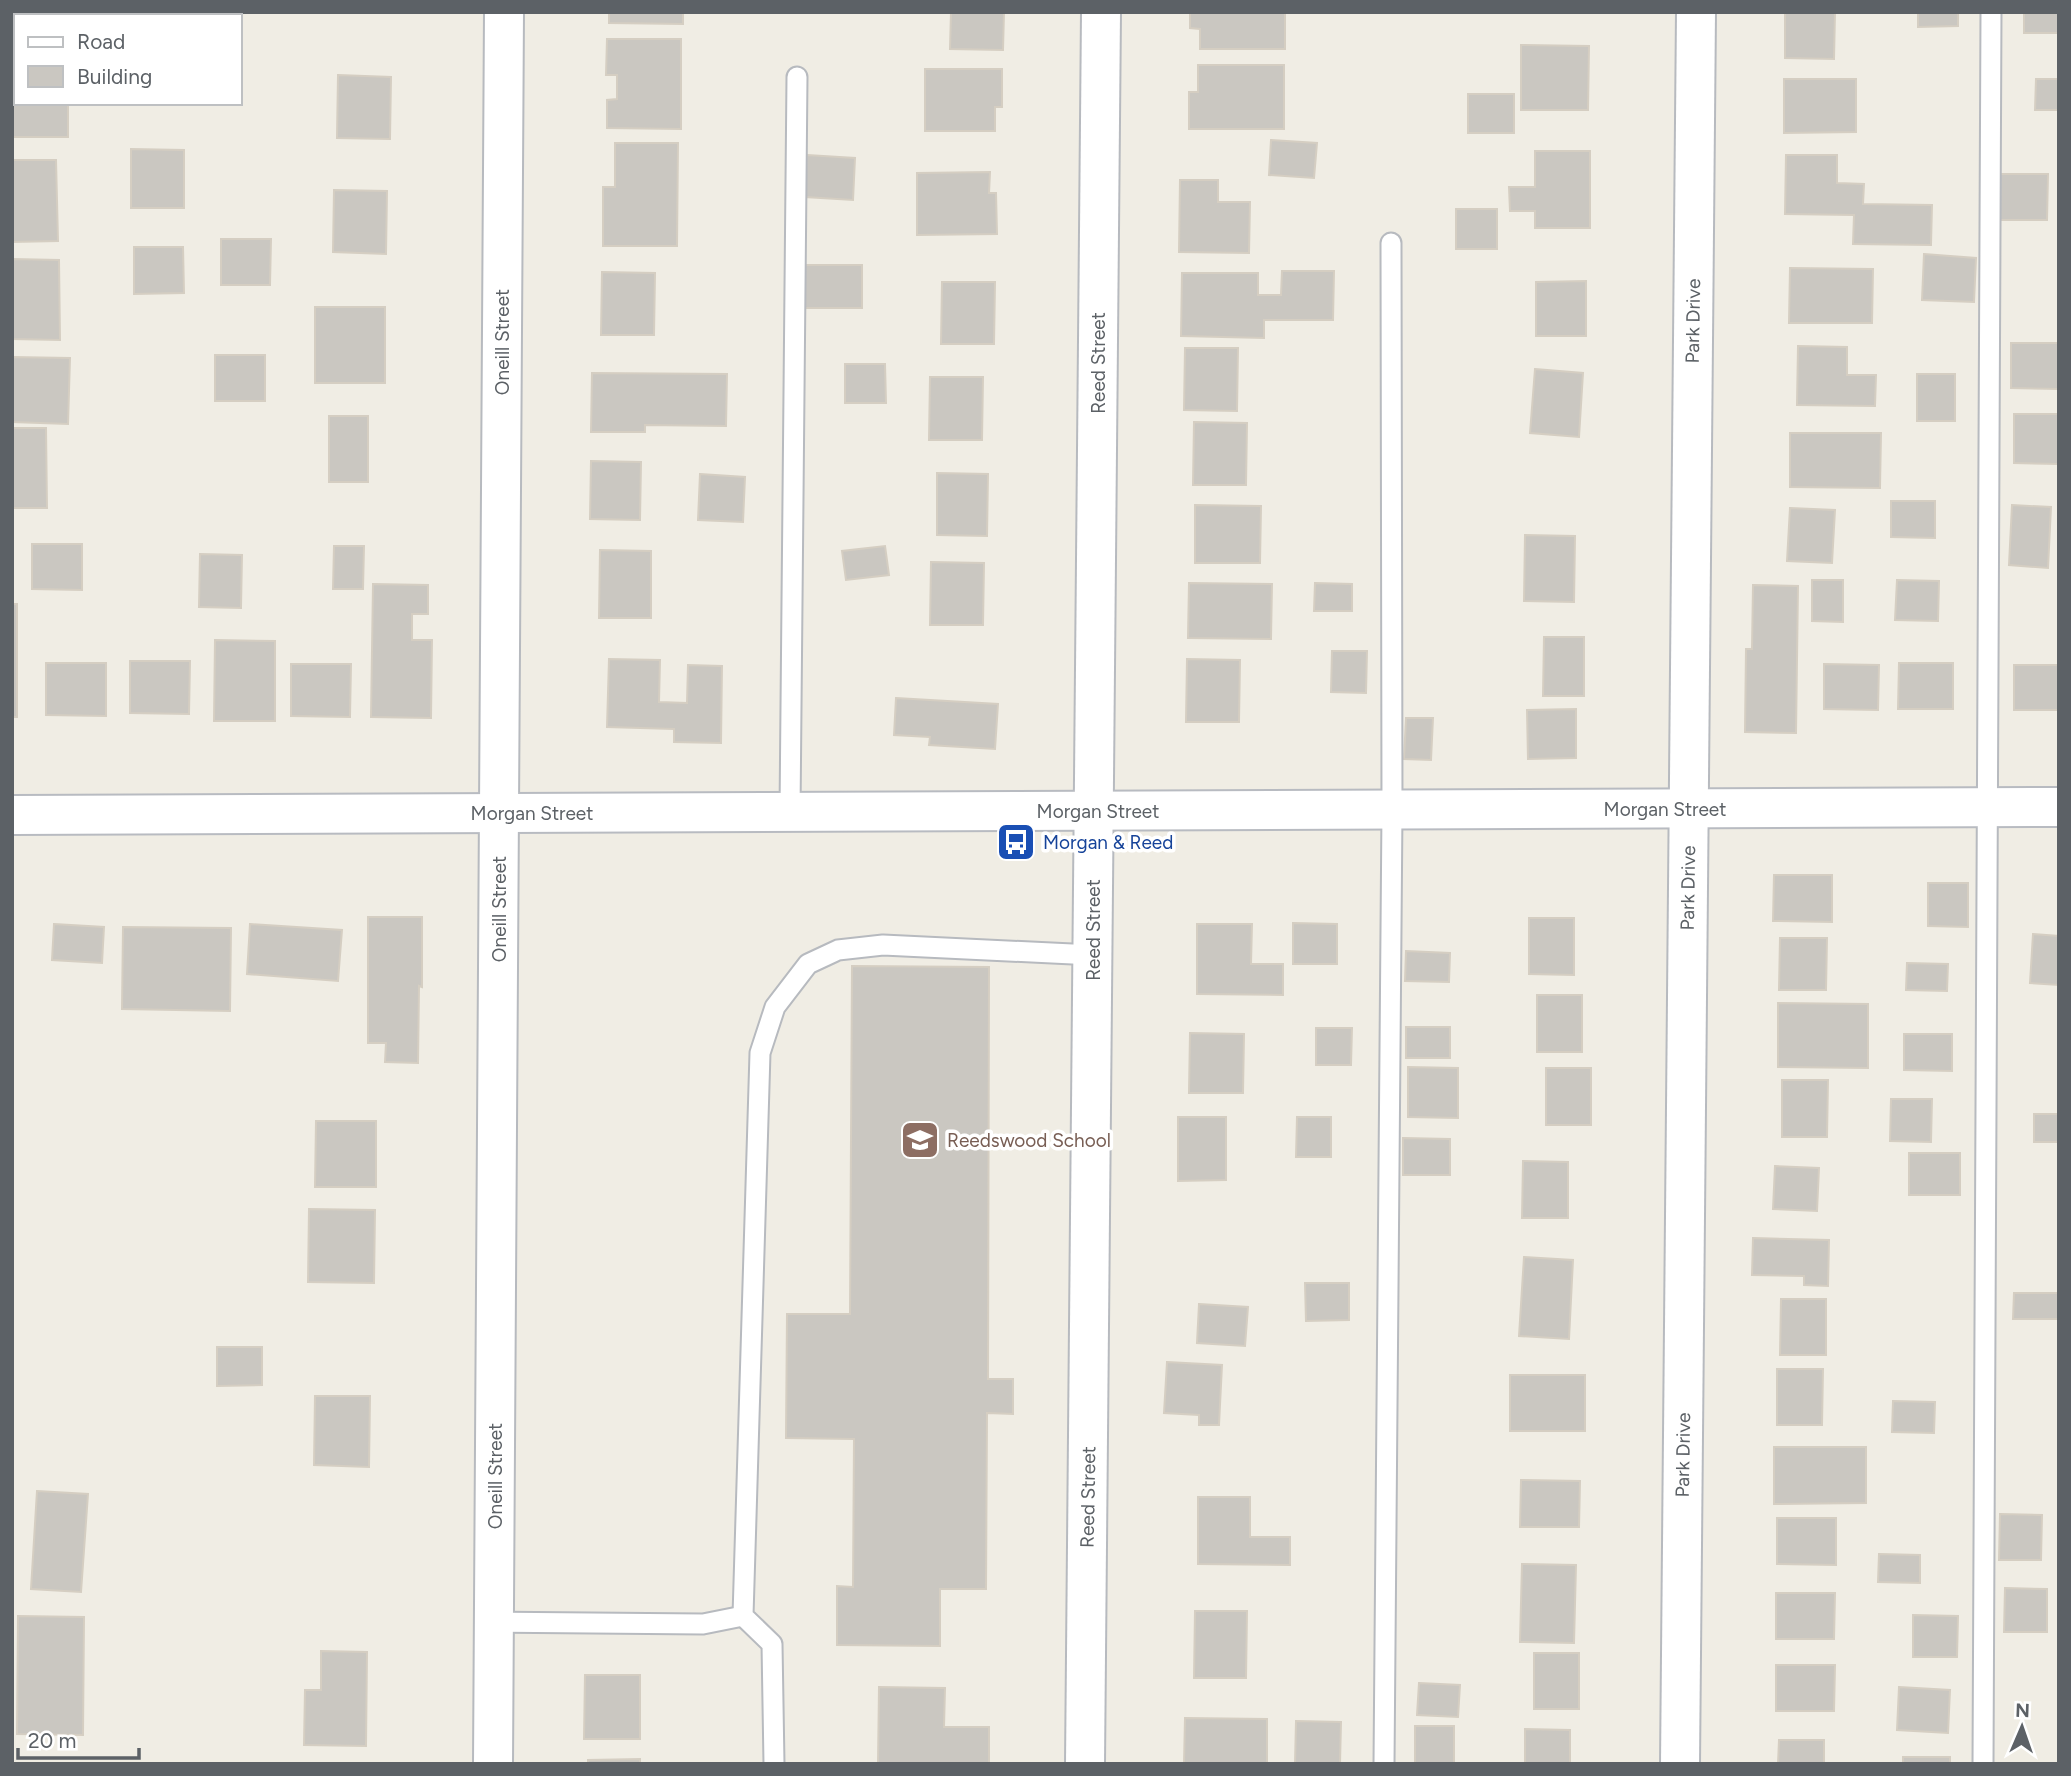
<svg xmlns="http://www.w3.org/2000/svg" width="2071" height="1776" viewBox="0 0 2071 1776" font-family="Figtree,sans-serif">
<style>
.building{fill:#cac7c1;stroke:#d5cec2;stroke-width:2}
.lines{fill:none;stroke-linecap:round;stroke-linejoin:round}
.lane-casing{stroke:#b7babf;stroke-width:23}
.street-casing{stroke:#b7babf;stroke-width:42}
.secondary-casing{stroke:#b8bbc1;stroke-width:42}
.lane{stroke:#fff;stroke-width:19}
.street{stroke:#fff;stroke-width:38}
.secondary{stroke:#fff;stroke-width:38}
.labels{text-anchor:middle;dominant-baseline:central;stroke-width:7;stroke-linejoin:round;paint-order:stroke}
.street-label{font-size:19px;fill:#5c6166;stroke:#fff}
.transit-label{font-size:19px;fill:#164399;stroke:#fff;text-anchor:start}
.education-label{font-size:19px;fill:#785e54;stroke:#fff;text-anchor:start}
</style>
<rect width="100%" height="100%" fill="#f0ede4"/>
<g class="building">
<rect x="87" y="12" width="54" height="4"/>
<path d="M 609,12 L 683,12 L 683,24 L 609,23 Z"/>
<path d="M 951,12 L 1004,12 L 1003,50 L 950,49 Z"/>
<path d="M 1190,12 L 1285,12 L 1285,49 L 1200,49 L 1200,29 L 1190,28 Z"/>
<path d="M 1785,12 L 1835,12 L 1834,59 L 1785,58 Z"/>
<path d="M 1918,12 L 1958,12 L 1958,26 L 1918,27 Z"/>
<rect x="2024" y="12" width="35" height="21"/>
<path d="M 607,39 L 681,39 L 681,129 L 607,128 L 607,100 L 617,99 L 617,75 L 606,75 Z"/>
<path d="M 1521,45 L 1589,46 L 1588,110 L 1521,110 Z"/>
<path d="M 12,57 L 16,57 L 16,103 L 68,103 L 68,137 L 12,137 Z"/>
<path d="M 1198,65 L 1284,65 L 1284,129 L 1189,129 L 1189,92 L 1198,92 Z"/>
<path d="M 925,69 L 1002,69 L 1002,107 L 995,107 L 995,131 L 925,131 Z"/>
<path d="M 338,75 L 391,77 L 390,139 L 337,138 Z"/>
<path d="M 1784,79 L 1856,79 L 1856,132 L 1784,133 Z"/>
<path d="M 2036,79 L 2059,79 L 2059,110 L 2035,110 Z"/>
<rect x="1468" y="94" width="46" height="39"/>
<path d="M 1271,140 L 1317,143 L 1314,178 L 1269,175 Z"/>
<path d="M 615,143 L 678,143 L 677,246 L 603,246 L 603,187 L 615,187 Z"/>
<path d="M 131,149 L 184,150 L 184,208 L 131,208 Z"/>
<path d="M 1535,151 L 1590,151 L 1590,228 L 1535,228 L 1535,211 L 1510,211 L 1509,187 L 1535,187 Z"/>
<path d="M 807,155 L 855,158 L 853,200 L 805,197 Z"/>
<path d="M 1786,155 L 1837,155 L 1837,183 L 1864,184 L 1863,204 L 1932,205 L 1931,245 L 1853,244 L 1854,215 L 1785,214 Z"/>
<path d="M 12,160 L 56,160 L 58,241 L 12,242 Z"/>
<path d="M 990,172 L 989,193 L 996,193 L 997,234 L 917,235 L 917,173 Z"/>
<path d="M 1999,174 L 2048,174 L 2047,220 L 1999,220 Z"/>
<path d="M 1180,180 L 1218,180 L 1218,202 L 1250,202 L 1249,253 L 1179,252 Z"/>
<path d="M 334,190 L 387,191 L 386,254 L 333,252 Z"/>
<rect x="1456" y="209" width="41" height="40"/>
<path d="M 221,239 L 271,239 L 270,285 L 221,285 Z"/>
<path d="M 134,247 L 183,247 L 184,293 L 134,294 Z"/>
<path d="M 1924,254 L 1976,258 L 1974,302 L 1922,300 Z"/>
<path d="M 12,259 L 59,260 L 60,340 L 12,339 Z"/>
<rect x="804" y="265" width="58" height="43"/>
<path d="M 1790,268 L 1873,269 L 1872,323 L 1789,323 Z"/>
<path d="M 1282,271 L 1334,271 L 1333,320 L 1264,320 L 1264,338 L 1181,336 L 1182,273 L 1258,273 L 1258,295 L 1281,295 Z"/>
<path d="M 602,272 L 655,273 L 654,335 L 601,335 Z"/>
<path d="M 1586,281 L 1586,336 L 1536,336 L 1536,282 Z"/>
<path d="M 942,282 L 995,282 L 994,344 L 941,344 Z"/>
<rect x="315" y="307" width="70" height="76"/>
<path d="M 2011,343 L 2059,343 L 2059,389 L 2011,388 Z"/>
<path d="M 1798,346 L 1847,347 L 1847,375 L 1876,375 L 1875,406 L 1797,405 Z"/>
<path d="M 1185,348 L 1238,348 L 1237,411 L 1184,410 Z"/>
<rect x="215" y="355" width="50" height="46"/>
<path d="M 12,357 L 70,358 L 68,424 L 12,422 Z"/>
<path d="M 845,364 L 885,364 L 886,403 L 845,403 Z"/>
<path d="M 1535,369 L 1583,373 L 1579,437 L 1530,433 Z"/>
<path d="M 592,373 L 727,374 L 726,426 L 645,425 L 645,432 L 591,432 Z"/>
<rect x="1917" y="374" width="38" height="47"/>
<path d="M 930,377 L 983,377 L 982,440 L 929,440 Z"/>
<path d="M 2014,414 L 2059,414 L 2059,464 L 2014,463 Z"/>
<rect x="329" y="416" width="39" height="66"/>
<path d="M 1194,422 L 1247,423 L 1246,485 L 1193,485 Z"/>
<path d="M 12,428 L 46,428 L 47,508 L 12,508 Z"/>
<path d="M 1790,433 L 1881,433 L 1880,488 L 1790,487 Z"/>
<path d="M 591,461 L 641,462 L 640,520 L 590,519 Z"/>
<path d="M 937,473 L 988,474 L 987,536 L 937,535 Z"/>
<path d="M 700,474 L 745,477 L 743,522 L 698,520 Z"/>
<path d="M 1891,501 L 1935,501 L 1935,538 L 1891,537 Z"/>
<path d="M 1195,505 L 1261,506 L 1260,563 L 1195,563 Z"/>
<path d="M 2012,505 L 2051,507 L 2048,568 L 2009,565 Z"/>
<path d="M 1790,508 L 1835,510 L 1832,563 L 1787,561 Z"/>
<path d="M 1525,535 L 1575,536 L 1574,602 L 1524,601 Z"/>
<path d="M 32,544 L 82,544 L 82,590 L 32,589 Z"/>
<path d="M 334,546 L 364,546 L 363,589 L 333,589 Z"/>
<path d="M 885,546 L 889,575 L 846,580 L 842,551 Z"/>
<path d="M 600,550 L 651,551 L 651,618 L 599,618 Z"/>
<path d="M 200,554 L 242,555 L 241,608 L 199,607 Z"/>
<path d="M 931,562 L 984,563 L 983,625 L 930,625 Z"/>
<path d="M 1812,580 L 1843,580 L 1843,622 L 1812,621 Z"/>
<path d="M 1897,580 L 1939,581 L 1938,621 L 1895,620 Z"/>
<path d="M 1189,583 L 1272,584 L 1271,639 L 1188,638 Z"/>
<path d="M 1315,583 L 1352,584 L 1352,611 L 1314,611 Z"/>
<path d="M 373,584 L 428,585 L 428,614 L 412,614 L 412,640 L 432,640 L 431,718 L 371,717 Z"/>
<path d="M 1753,585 L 1798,586 L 1796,733 L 1745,732 L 1746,649 L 1752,649 Z"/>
<rect x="12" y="604" width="5" height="113"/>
<path d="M 1544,637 L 1584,637 L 1584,696 L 1543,696 Z"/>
<path d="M 215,640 L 275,641 L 275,721 L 214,721 Z"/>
<path d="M 1332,651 L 1367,651 L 1366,693 L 1331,692 Z"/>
<path d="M 609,659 L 660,660 L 659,702 L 687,703 L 688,665 L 722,666 L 721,743 L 674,742 L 674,729 L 607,727 Z"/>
<path d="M 1187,659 L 1240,660 L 1239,722 L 1186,722 Z"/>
<path d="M 130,661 L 190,661 L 189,714 L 130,713 Z"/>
<path d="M 46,663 L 106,663 L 106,716 L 46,715 Z"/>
<path d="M 1899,663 L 1953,663 L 1953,709 L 1898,709 Z"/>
<path d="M 291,664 L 351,664 L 350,717 L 291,716 Z"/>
<path d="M 1824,664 L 1879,665 L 1878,710 L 1824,709 Z"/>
<rect x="2014" y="665" width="45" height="45"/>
<path d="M 896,698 L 998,704 L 995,749 L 929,745 L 930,737 L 894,735 Z"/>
<path d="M 1576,709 L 1576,758 L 1528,759 L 1527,710 Z"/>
<path d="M 1406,718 L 1433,718 L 1431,760 L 1404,759 Z"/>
<path d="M 1774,875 L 1832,875 L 1832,922 L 1773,921 Z"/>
<path d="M 1928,883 L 1968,883 L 1968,927 L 1928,926 Z"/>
<path d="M 368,917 L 422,917 L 422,987 L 419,986 L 418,1063 L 385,1062 L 386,1043 L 368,1043 Z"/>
<path d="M 1529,918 L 1574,918 L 1574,975 L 1529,974 Z"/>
<path d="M 1293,923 L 1337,924 L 1337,964 L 1293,964 Z"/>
<path d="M 54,924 L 104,927 L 102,963 L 52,960 Z"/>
<path d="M 250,924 L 342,930 L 338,981 L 247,974 Z"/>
<path d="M 1197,924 L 1252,924 L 1251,964 L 1283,964 L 1283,995 L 1197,994 Z"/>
<path d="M 123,927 L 231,928 L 230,1011 L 122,1009 Z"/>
<path d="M 2033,934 L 2059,936 L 2059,985 L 2030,983 Z"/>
<path d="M 1780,938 L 1827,938 L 1826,990 L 1779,990 Z"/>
<path d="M 1406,951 L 1450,953 L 1449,982 L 1405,981 Z"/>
<path d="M 1907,963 L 1948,964 L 1947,991 L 1906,990 Z"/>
<path d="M 852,966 L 989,967 L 988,1379 L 1013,1379 L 1013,1414 L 987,1413 L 986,1589 L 940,1589 L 940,1646 L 837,1645 L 837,1586 L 853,1587 L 854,1439 L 786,1438 L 787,1314 L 850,1314 Z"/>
<rect x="1537" y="995" width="45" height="57"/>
<path d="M 1778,1003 L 1868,1004 L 1868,1068 L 1778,1067 Z"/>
<rect x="1406" y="1027" width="44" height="31"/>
<path d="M 1316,1028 L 1352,1028 L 1351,1065 L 1316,1065 Z"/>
<path d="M 1190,1033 L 1244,1034 L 1243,1093 L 1189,1093 Z"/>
<path d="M 1904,1034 L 1952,1034 L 1952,1071 L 1904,1070 Z"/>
<path d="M 1408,1067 L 1458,1068 L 1458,1118 L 1408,1117 Z"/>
<rect x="1546" y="1068" width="45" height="57"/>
<path d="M 1782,1080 L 1828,1080 L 1827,1137 L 1782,1137 Z"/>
<path d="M 1891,1099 L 1932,1099 L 1931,1142 L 1890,1141 Z"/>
<rect x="2034" y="1114" width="25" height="28"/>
<path d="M 1178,1117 L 1226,1117 L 1226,1180 L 1178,1181 Z"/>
<path d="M 1297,1117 L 1331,1117 L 1331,1157 L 1296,1157 Z"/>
<path d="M 316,1121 L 376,1121 L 376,1187 L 315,1187 Z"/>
<path d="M 1403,1138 L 1450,1139 L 1450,1175 L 1403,1175 Z"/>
<rect x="1909" y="1153" width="51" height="42"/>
<path d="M 1523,1161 L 1568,1162 L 1568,1218 L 1522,1218 Z"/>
<path d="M 1775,1166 L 1819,1168 L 1817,1211 L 1773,1209 Z"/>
<path d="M 309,1209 L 375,1210 L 374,1283 L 308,1282 Z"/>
<path d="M 1753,1238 L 1829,1240 L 1828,1286 L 1804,1285 L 1804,1276 L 1752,1275 Z"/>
<path d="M 1524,1257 L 1573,1260 L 1569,1339 L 1519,1336 Z"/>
<path d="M 1305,1283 L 1349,1283 L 1349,1320 L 1306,1321 Z"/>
<path d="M 2014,1293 L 2059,1293 L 2059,1319 L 2013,1319 Z"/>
<path d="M 1781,1299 L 1826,1299 L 1826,1355 L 1780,1355 Z"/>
<path d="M 1199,1304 L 1248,1307 L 1245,1346 L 1197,1343 Z"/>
<path d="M 217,1347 L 262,1347 L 262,1385 L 217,1386 Z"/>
<path d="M 1167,1362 L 1222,1365 L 1219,1425 L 1199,1425 L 1199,1415 L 1164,1413 Z"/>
<path d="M 1777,1369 L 1823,1369 L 1822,1425 L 1777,1425 Z"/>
<rect x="1510" y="1375" width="75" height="56"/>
<path d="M 315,1396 L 370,1396 L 369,1467 L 314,1465 Z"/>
<path d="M 1893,1401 L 1935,1402 L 1934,1433 L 1892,1432 Z"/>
<path d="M 1774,1447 L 1866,1447 L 1866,1503 L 1774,1504 Z"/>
<path d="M 1521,1480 L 1580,1481 L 1579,1527 L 1520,1527 Z"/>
<path d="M 37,1491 L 88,1494 L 81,1592 L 31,1589 Z"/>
<path d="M 1198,1497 L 1250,1497 L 1250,1537 L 1290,1537 L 1290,1565 L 1198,1564 Z"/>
<path d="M 2000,1514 L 2042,1515 L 2041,1560 L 1999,1560 Z"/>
<path d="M 1777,1518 L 1836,1518 L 1836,1565 L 1777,1564 Z"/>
<path d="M 1879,1554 L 1920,1555 L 1920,1583 L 1878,1582 Z"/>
<path d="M 1522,1564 L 1576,1565 L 1574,1643 L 1520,1642 Z"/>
<path d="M 2005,1588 L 2047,1589 L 2047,1632 L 2004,1632 Z"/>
<path d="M 1776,1593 L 1835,1593 L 1834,1639 L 1776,1639 Z"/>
<path d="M 1195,1611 L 1247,1611 L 1246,1678 L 1194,1678 Z"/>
<path d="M 1913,1615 L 1958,1616 L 1957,1657 L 1913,1657 Z"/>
<path d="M 18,1616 L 84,1617 L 83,1735 L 17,1734 Z"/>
<path d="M 321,1651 L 367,1652 L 366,1746 L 304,1745 L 305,1690 L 321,1690 Z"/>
<rect x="1534" y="1653" width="45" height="56"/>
<path d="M 1776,1665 L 1835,1665 L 1834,1711 L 1776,1711 Z"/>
<path d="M 585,1675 L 640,1675 L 640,1739 L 584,1739 Z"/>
<path d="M 1419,1683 L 1460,1685 L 1458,1717 L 1417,1715 Z"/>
<path d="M 879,1687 L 945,1688 L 944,1727 L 989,1727 L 989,1764 L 878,1764 Z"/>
<path d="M 1899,1687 L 1950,1690 L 1948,1733 L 1897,1730 Z"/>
<path d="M 1185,1718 L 1267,1719 L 1267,1764 L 1184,1764 Z"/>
<path d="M 1296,1721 L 1341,1722 L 1340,1764 L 1295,1764 Z"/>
<rect x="1415" y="1726" width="39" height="38"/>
<path d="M 1525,1729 L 1570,1730 L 1570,1764 L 1525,1764 Z"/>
<path d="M 1779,1740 L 1824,1740 L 1824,1764 L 1778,1764 Z"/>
<rect x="1903" y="1757" width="47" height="7"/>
<path d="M 640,1759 L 640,1764 L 588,1764 L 588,1760 Z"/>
</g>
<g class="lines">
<defs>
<g id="lane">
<path d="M 790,812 L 797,77"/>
<path d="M 494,1622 L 703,1624 L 743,1616"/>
<path d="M 774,1764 L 772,1644 L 743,1616 L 760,1053 L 775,1007 L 808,964 L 838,950 L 883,945 L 1093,955"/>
<path d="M 1384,1764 L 1392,810 L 1391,243"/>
<path d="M 1983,1764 L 1991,12"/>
</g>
<g id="street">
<path d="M 493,1764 L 504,12"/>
<path d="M 1085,1764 L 1101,12"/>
<path d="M 1680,1764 L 1696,12"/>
</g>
<path id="secondary" d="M 12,815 L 2059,807"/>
</defs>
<use href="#lane" class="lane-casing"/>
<use href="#street" class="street-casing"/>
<use href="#secondary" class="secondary-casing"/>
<use href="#lane" class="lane"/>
<use href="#street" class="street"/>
<use href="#secondary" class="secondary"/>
</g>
<defs>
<symbol id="bus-square" viewBox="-11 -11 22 22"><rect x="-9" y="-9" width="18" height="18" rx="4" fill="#1a4fb4" stroke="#fff"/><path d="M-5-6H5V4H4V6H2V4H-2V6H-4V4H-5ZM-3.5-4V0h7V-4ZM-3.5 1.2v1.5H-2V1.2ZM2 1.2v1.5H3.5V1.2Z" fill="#fff"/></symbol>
<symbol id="school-square" viewBox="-11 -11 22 22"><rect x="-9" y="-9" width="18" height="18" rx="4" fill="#8d6e63" stroke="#fff"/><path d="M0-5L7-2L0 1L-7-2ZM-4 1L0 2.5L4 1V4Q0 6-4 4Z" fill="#fff"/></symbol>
</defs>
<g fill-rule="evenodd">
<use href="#bus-square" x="994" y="820" width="44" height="44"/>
<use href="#school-square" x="898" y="1118" width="44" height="44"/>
</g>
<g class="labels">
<g class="street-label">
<text transform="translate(1693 321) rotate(-89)">Park Drive</text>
<text transform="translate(502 342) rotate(-90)">Oneill Street</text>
<text transform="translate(1098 363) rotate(-90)">Reed Street</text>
<text x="1665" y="809">Morgan Street</text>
<text x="1098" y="811">Morgan Street</text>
<text x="532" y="813">Morgan Street</text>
<text transform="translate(1688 888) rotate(-89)">Park Drive</text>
<text transform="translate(499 909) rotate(-90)">Oneill Street</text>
<text transform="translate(1093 930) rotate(-90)">Reed Street</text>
<text transform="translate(1683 1455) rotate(-89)">Park Drive</text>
<text transform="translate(495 1476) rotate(-90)">Oneill Street</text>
<text transform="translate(1088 1497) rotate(-89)">Reed Street</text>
</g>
<g class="transit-label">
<text x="1043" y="842">Morgan &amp; Reed</text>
</g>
<g class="education-label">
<text x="947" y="1140">Reedswood School</text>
</g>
</g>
<rect width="2071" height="1776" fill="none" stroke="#5c6166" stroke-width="28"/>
<rect x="14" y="14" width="228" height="91" fill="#ffffff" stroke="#bec0c2" stroke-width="2"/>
<rect x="28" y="37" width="35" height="10" fill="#ffffff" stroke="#bec0c2" stroke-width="2"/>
<text x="77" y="49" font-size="21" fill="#5c6166">Road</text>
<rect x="28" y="66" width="35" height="21" fill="#cac7c1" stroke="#bec0c2" stroke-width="2"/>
<text x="77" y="84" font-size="21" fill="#5c6166">Building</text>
<g transform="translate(2022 1727) rotate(2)" stroke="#ffffff" stroke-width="5" paint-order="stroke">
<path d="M0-5L12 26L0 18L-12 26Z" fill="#5c6166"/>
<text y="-10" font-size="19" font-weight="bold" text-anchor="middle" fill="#5c6166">N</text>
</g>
<path d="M18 1748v10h121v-10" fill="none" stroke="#5c6166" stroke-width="3.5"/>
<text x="28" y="1748" font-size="21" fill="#5c6166" stroke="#ffffff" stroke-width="5" paint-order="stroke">20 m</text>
</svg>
